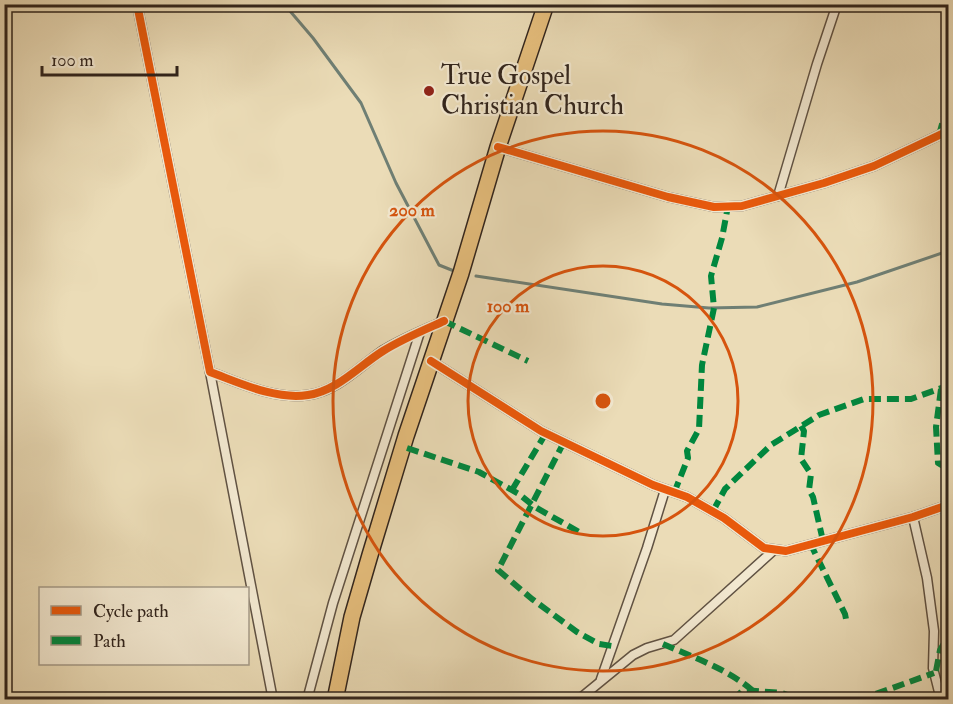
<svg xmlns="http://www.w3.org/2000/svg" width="953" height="704" viewBox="0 0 953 704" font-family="'IM FELL Double Pica',serif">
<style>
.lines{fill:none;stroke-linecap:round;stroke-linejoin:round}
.stream{stroke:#6f7f74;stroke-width:3}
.street-casing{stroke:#605243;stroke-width:11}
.highway-casing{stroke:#31241c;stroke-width:18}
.street{stroke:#f2e8d0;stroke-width:8}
.highway{stroke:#e6be7c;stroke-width:15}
.quiet{stroke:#00873e;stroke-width:6;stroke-dasharray:12 6;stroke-linecap:butt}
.cycleway-casing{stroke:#f2e8d0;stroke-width:11}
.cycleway{stroke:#e8590c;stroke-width:8}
.ring{fill:none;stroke:#d6540e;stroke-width:3}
.poi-dot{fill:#8f2418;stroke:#f2e8d0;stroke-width:2}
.labels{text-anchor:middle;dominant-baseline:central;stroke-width:4.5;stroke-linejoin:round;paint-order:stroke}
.poi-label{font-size:26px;fill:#31241c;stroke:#f2e8d0;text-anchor:start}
.centre{fill:#d6540e;stroke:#f2e8d0;stroke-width:3}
.ring-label{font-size:18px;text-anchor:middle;font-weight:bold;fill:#d6540e;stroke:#f2e8d0;stroke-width:4.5;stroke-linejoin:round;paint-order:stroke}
</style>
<rect width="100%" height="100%" fill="#ebdcb7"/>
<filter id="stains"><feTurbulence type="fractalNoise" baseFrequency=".00333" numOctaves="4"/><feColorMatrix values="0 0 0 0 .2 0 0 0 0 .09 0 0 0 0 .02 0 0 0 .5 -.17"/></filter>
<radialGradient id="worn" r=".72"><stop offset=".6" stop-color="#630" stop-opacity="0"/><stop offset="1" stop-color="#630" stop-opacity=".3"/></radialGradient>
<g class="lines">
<g class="stream">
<path d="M 284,4 L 313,38 L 361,103 L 396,183 L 439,265 L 454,271"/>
<path d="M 476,276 L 662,304 L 709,308 L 757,307 L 857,282 L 948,251"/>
</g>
<defs>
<g id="street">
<path d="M 137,4 L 210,372 C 240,383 275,400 308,395 C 337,391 359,367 382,351 C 401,339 423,330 444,321"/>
<path d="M 498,147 L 668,197 L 714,207 L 742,206 L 824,183 L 874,166 L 948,131"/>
<path d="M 778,196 L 817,64 L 837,4"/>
<path d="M 431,361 L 541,431 L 653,485 L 687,497 L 724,518 L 764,548 L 786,551 L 913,517 L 948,505"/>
<path d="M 210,372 L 273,700"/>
<path d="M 913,517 L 927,578 L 934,631 L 933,668 L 941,700"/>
<path d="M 601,679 L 647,548 L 665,490"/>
<path d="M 307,700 L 333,603 L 420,332"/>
<path d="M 578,700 L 633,655 L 647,648 L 674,640 L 774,550"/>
</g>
<path id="highway" d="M 335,700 L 352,617 L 370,555 L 406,436 L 461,273 L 498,147 L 546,4"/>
</defs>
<use href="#street" class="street-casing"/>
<use href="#highway" class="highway-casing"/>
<use href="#street" class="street"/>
<use href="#highway" class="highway"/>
<g class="quiet">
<path d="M 939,135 L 948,102"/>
<path d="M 444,321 L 528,361"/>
<path d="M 941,389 L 936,427 L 938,463 L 948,469"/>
<path d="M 801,426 L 804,431 L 801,459 L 811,474 L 809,490 L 813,497 L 823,541"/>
<path d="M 564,442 L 498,570 L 532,599 L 577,632 L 599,644 L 612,646"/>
<path d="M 407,448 L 479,472 L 519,494 L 535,507 L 579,532"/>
<path d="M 512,490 L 546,433"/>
<path d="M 674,493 L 688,458 L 687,451 L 699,429 L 702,365 L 714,308 L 711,276 L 722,238 L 728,206"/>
<path d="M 713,511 L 725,489 L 771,445 L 819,415 L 864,399 L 911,399 L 944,387 L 948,383"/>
<path d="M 810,543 L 845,614 L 847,624"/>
<path d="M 663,644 C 693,657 727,669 752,690"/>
<path d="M 936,671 L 940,650 L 948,637"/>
<path d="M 733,700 L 743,690 L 782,693 L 802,700"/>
<path d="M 859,700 L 934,673"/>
</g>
<defs>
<g id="cycleway">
<path d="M 137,4 L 210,372 C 240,383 275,400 308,395 C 337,391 359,366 383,351 C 402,339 424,330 444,321"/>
<path d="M 498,147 L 668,197 L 714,207 L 742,206 L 824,183 L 874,166 L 948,131"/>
<path d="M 431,361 L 541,431 L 653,485 L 687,497 L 724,518 L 764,548 L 786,551 L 913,517 L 948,505"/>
</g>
</defs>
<use href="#cycleway" class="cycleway-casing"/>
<use href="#cycleway" class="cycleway"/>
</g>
<g class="ring">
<circle cx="603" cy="401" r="135"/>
<circle cx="603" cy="401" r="270"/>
</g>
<circle class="poi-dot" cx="429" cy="91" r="6"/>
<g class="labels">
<g class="poi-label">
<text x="441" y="76">True Gospel<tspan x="441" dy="30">Christian Church</tspan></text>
</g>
</g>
<circle cx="603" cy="401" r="9" class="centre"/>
<g class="ring-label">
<text x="412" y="216">200 m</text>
<text x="508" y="312">100 m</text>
</g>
<rect width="953" height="704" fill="none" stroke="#ebdcb7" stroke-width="24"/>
<rect x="6" y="6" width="941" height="692" fill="none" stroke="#31241c" stroke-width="3"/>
<rect x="12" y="12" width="929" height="680" fill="none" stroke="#31241c" stroke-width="1.5"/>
<rect x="39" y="587" width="210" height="78" fill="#f2e8d0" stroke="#a59a88" stroke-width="1.5"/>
<rect x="51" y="606" width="30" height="9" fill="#e8590c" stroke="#a59a88" stroke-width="1.5"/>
<text x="93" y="617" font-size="18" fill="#31241c">Cycle path</text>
<rect x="51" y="636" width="30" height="9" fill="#00873e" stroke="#a59a88" stroke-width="1.5"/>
<text x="93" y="647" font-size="18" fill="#31241c">Path</text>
<path d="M42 66v9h135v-9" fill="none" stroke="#31241c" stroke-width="3"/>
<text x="51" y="66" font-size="18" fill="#31241c" stroke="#f2e8d0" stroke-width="4.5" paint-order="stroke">100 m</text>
<rect width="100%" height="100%" filter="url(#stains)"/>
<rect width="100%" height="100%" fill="url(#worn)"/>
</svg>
